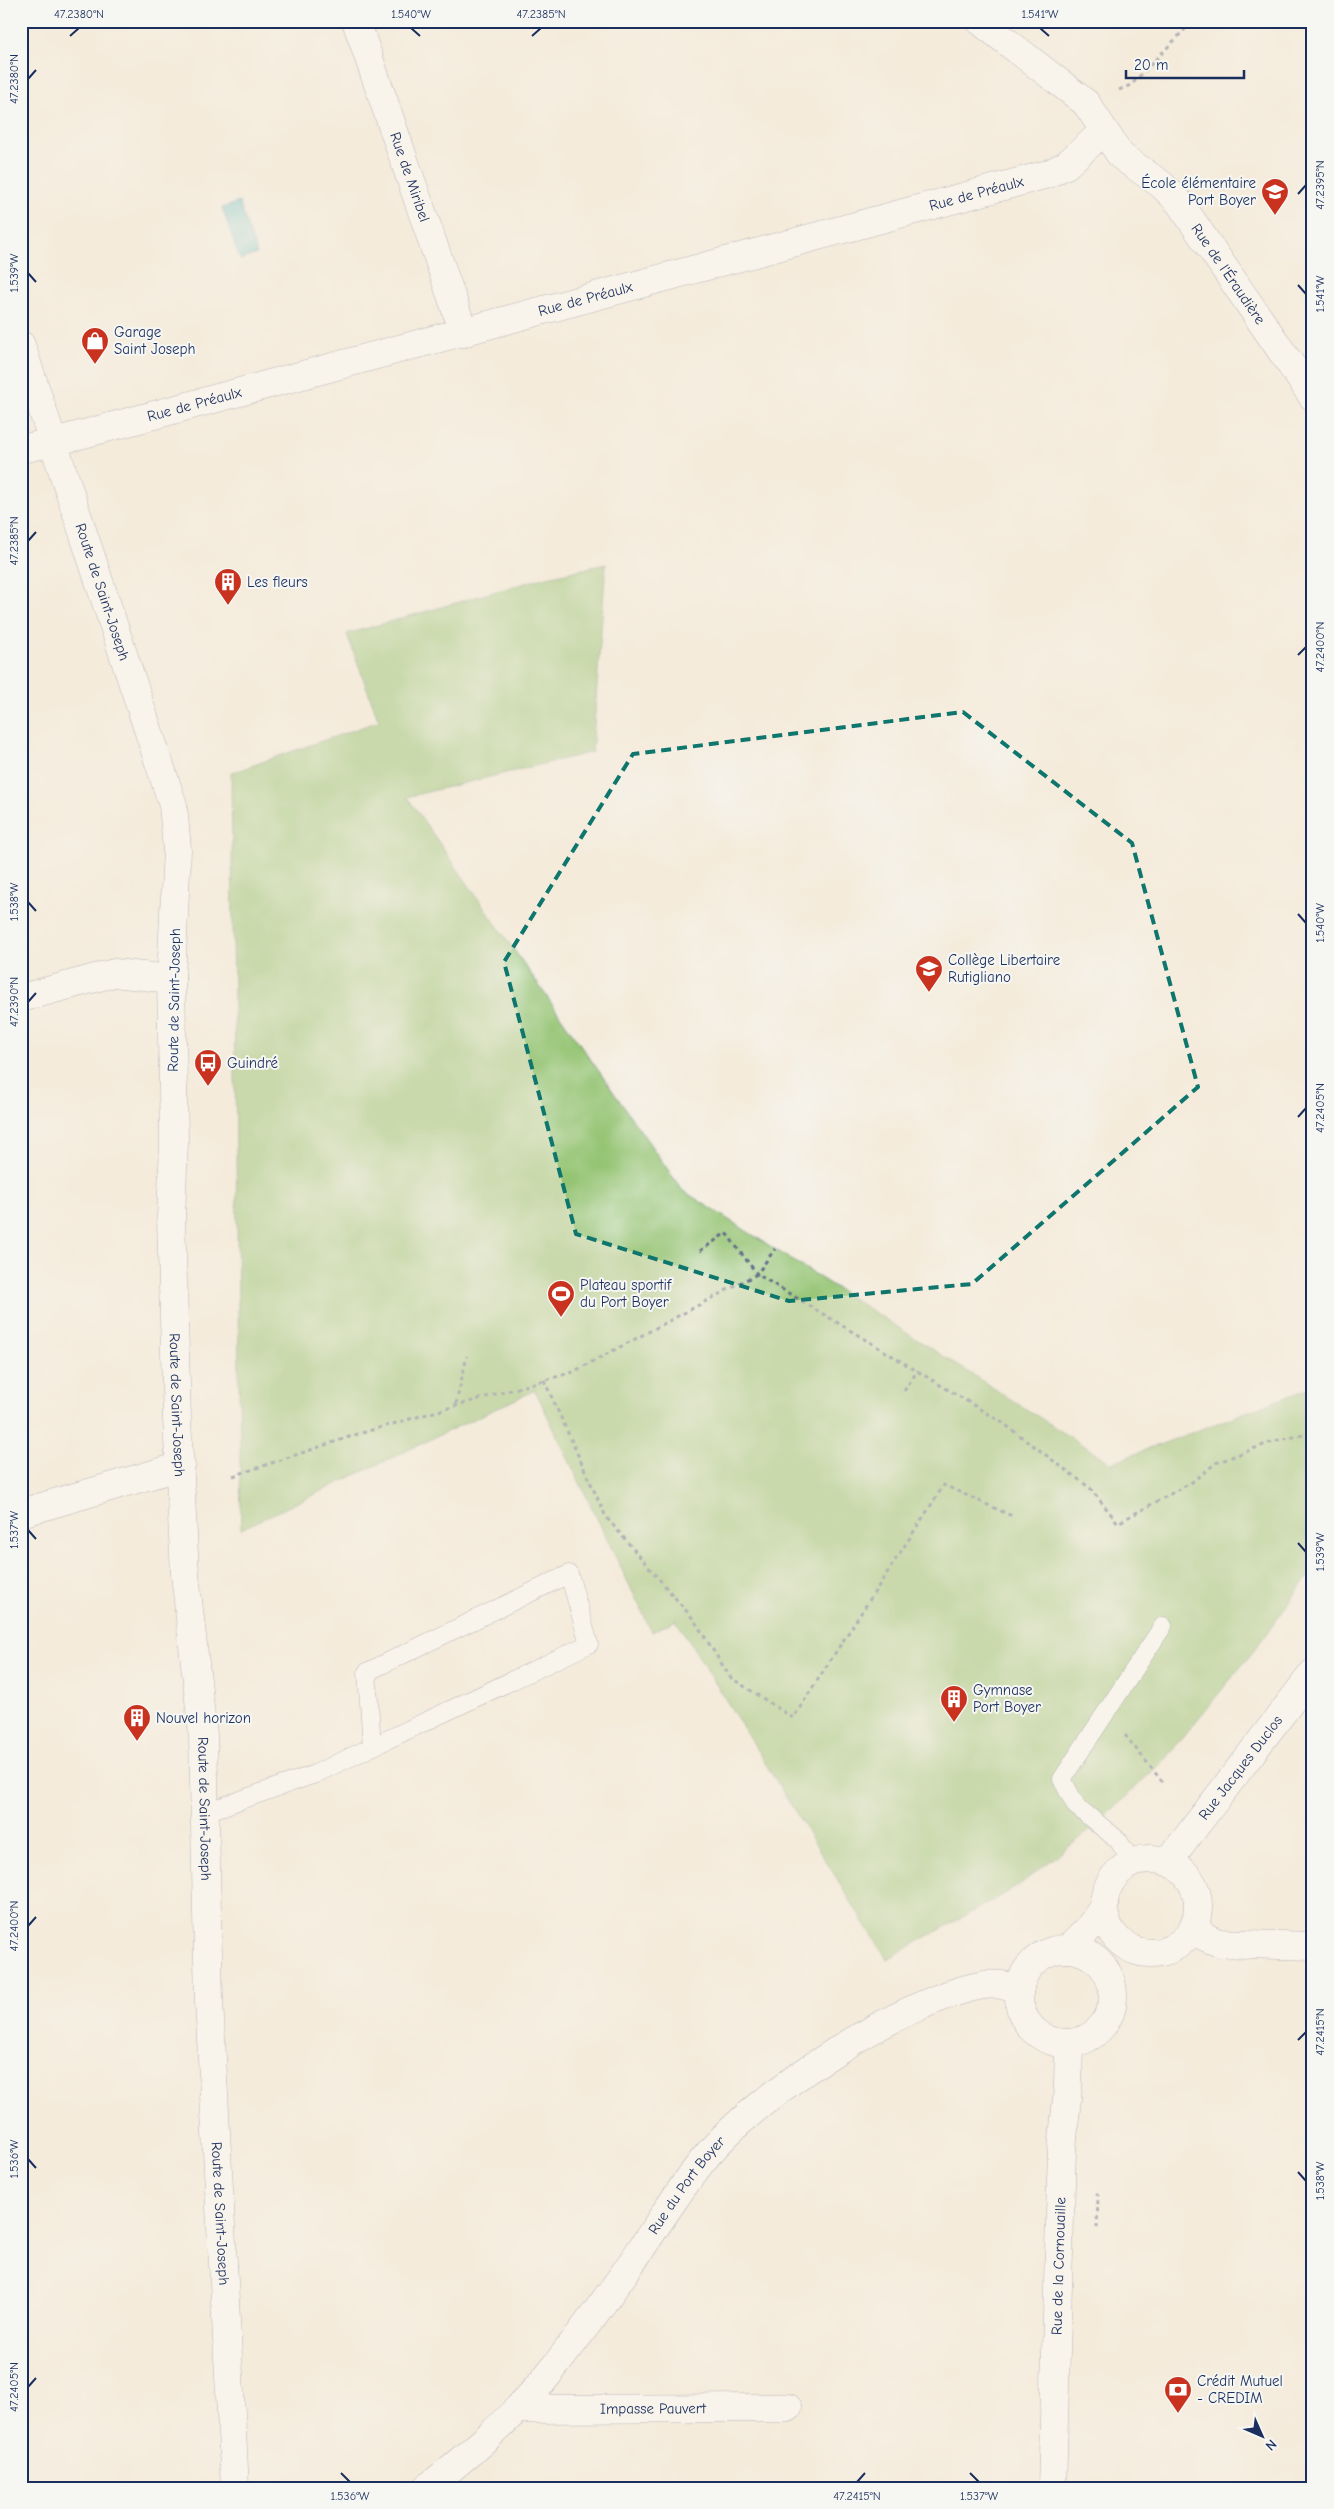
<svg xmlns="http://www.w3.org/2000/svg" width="1334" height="2509" viewBox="0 0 1334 2509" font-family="'Comic Neue',sans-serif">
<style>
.green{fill:#95c473;stroke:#587a68}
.water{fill:#48b6c3;stroke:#327290}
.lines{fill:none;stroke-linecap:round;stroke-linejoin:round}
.service-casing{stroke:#67718a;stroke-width:19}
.minor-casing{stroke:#67718a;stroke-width:29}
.tertiary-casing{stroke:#67718a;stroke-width:29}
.path{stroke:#67718a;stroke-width:3;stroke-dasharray:4 4;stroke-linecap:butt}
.service{stroke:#fff;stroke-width:18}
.minor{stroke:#fff;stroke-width:28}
.tertiary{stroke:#fff;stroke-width:28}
.marked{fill:none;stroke:#0f766e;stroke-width:4;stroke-dasharray:10 6;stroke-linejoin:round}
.ticks{fill:none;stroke:#1b2f5e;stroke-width:2}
.labels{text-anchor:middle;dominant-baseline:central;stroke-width:4;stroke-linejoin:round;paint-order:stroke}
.street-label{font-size:15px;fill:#1b2f5e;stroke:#f6f6f2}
.poi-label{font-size:15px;fill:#1b2f5e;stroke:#f6f6f2;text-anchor:start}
.neatline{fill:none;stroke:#1b2f5e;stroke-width:2}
.ticks-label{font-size:12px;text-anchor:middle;fill:#1b2f5e}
</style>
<rect width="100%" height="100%" fill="#f6f6f2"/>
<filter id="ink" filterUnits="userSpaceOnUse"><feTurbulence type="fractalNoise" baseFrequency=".02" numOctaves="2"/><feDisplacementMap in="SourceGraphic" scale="10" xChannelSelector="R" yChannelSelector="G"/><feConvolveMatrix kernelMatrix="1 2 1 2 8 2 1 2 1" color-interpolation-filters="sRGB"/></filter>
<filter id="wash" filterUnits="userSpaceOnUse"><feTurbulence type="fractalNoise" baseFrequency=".0096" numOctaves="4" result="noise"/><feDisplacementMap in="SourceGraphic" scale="20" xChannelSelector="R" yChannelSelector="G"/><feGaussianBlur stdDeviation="1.12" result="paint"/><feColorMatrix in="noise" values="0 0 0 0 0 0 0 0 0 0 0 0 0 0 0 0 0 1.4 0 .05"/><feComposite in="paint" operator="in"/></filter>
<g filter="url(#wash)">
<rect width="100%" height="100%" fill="#f4ebdb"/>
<path class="green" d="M 606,564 L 592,752 L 407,797 L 682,1190 L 1111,1463 L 1313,1387 L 1313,1570 L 1252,1653 L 1165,1759 L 1092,1829 L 1015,1888 L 887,1959 L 676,1620 L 652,1632 L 535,1390 L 241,1529 L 231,773 L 379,721 L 347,634 L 543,578 Z"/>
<path class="water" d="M 239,202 L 257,254 L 240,260 L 222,208 Z"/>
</g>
<g filter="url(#ink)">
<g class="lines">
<defs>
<g id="service">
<path d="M 206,1812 L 315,1774 L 589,1644 L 569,1574 L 367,1672 L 372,1747"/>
<path d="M 1133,1864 L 1118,1840 L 1076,1806 L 1062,1779 L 1163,1626"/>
</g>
<g id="minor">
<path id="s1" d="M 356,21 L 464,333"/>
<path id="s2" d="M 980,21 L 1086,103 L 1121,156 L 1162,185 L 1179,202 L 1313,397"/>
<path id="s3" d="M 21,449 L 54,442 L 1048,174 L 1066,165 L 1103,132"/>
<path d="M 21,998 L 114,973 L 171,979"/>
<path d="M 21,1513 L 181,1466"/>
<path d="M 1194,1925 L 1205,1937 L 1219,1943 L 1313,1946"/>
<path id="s4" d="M 518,2409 L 788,2408"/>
<path id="s5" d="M 427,2488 C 468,2455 509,2421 543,2381 C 573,2344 602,2305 630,2265 C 656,2228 679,2188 709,2153 C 761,2092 905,1998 984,1985 C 995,1983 1009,1986 1020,1987"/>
</g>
<g id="tertiary">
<path id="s6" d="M 21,345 L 173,805 L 177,849 L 171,979 L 174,1142 L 171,1218 L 177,1419 L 185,1574 L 203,1735 L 209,2001 L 235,2488"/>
<circle cx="1151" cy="1906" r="47"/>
<path id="s7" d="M 1168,1862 L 1313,1673"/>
<path d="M 1068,1949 L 1088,1929 L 1104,1906"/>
<circle cx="1066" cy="1996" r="47"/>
<path id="s8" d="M 1052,2488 L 1062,2149 L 1068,2087 L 1069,2043"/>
</g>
</defs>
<use href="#service" class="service-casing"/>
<use href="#minor" class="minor-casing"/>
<use href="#tertiary" class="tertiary-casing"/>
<g class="path">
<path d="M 1119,90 L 1131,85 L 1193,21"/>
<path d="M 700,1251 L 726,1233 L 757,1274 L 775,1249"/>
<path d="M 544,1380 L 606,1517 L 694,1620 L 730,1677 L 793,1718 L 944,1485 L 1012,1516"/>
<path d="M 904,1391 L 918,1370"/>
<path d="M 456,1404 L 467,1356"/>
<path d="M 233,1476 L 358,1434 L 573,1372 L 757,1274 L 1003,1423 L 1090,1488 L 1118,1523 L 1192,1482 L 1216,1463 L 1274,1441 L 1313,1433"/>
<path d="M 1125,1735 L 1165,1785"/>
<path d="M 1096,2193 L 1098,2195 L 1097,2230"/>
</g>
<use href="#service" class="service"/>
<use href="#minor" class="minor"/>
<use href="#tertiary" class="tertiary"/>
</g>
</g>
<path d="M0 0H1334V2509H0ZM 963,712 L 1132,843 L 1198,1087 L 972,1284 L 789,1301 L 576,1234 L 504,962 L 633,754 Z" fill="#f4ebdb" fill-opacity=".55" fill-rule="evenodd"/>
<path class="marked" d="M 963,712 L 1132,843 L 1198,1087 L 972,1284 L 789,1301 L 576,1234 L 504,962 L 633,754 Z"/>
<path class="ticks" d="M 411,28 L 420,36M 1040,28 L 1049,36M 70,36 L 79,28M 532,36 L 541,28M 28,79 L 36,70M 1298,194 L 1306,185M 28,273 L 36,282M 1298,285 L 1306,294M 28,541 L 36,532M 1298,655 L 1306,647M 28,902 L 36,911M 1298,914 L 1306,923M 28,1002 L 36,993M 1298,1117 L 1306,1108M 28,1530 L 36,1539M 1298,1543 L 1306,1552M 28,1926 L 36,1917M 1298,2040 L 1306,2032M 28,2159 L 36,2168M 1298,2172 L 1306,2181M 28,2387 L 36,2378M 341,2473 L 350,2482M 970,2473 L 979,2482M 857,2482 L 865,2473"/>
<defs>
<symbol id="school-pin" viewBox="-11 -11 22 30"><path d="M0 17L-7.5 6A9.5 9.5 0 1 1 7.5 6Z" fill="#c8321e" stroke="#f6f6f2"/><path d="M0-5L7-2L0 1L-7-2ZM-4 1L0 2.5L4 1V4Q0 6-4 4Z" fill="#fff"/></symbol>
<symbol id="shop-pin" viewBox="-11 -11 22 30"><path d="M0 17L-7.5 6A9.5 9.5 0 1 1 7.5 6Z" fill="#c8321e" stroke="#f6f6f2"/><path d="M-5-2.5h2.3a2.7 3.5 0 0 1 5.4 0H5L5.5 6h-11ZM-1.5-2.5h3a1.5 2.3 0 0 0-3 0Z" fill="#fff"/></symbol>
<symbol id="building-pin" viewBox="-11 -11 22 30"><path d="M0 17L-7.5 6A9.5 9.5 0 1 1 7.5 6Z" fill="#c8321e" stroke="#f6f6f2"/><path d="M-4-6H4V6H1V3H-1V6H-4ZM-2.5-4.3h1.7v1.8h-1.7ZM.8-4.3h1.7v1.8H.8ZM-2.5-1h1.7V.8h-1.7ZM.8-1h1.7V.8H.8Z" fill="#fff"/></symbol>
<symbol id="bus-pin" viewBox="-11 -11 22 30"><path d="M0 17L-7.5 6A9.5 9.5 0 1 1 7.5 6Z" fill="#c8321e" stroke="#f6f6f2"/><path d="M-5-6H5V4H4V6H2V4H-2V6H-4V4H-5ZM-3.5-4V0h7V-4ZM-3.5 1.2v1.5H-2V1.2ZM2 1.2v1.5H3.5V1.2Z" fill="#fff"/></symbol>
<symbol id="stadium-pin" viewBox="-11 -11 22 30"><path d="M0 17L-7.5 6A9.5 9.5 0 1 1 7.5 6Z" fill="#c8321e" stroke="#f6f6f2"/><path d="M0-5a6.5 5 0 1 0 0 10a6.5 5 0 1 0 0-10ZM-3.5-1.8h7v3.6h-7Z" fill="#fff"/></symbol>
<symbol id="bank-pin" viewBox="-11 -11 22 30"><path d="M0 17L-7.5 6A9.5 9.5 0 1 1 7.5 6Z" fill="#c8321e" stroke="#f6f6f2"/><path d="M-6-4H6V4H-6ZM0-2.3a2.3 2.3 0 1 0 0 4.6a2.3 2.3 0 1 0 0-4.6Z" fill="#fff"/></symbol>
</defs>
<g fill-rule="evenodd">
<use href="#school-pin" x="1259" y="176" width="32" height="43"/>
<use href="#shop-pin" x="79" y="325" width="32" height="43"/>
<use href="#building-pin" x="212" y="566" width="32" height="43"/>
<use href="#school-pin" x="913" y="953" width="32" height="43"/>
<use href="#bus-pin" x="192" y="1047" width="32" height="43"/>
<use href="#stadium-pin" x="545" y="1278" width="32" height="43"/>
<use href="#building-pin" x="938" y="1683" width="32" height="43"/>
<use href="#building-pin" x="121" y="1702" width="32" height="43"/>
<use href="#bank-pin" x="1162" y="2374" width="32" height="43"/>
</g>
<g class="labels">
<g class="street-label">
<text stroke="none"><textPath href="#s1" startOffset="165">Rue de Miribel</textPath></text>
<text stroke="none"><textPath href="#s3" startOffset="989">Rue de Préaulx</textPath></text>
<text stroke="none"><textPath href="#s2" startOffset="359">Rue de l'Éraudière</textPath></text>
<text stroke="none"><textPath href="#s3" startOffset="584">Rue de Préaulx</textPath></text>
<text stroke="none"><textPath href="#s3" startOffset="179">Rue de Préaulx</textPath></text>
<text stroke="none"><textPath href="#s6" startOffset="260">Route de Saint-Joseph</textPath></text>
<text transform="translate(174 1000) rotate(-89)">Route de Saint-Joseph</text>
<text stroke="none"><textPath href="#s6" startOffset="1085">Route de Saint-Joseph</textPath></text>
<text stroke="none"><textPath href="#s7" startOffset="119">Rue Jacques Duclos</textPath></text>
<text stroke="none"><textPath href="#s6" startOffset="1490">Route de Saint-Joseph</textPath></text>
<text stroke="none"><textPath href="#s5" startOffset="401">Rue du Port Boyer</textPath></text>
<text stroke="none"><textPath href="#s6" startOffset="1895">Route de Saint-Joseph</textPath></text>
<text stroke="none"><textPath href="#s8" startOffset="222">Rue de la Cornouaille</textPath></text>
<text stroke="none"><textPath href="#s4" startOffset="135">Impasse Pauvert</textPath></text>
</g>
<g class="poi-label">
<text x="1256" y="183" text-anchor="end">École élémentaire<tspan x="1256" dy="17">Port Boyer</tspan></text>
<text x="114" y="332">Garage<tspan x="114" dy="17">Saint Joseph</tspan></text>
<text x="247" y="582">Les fleurs</text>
<text x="948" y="960">Collège Libertaire<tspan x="948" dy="17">Rutigliano</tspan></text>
<text x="227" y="1063">Guindré</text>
<text x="580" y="1285">Plateau sportif<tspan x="580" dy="17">du Port Boyer</tspan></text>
<text x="973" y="1690">Gymnase<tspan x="973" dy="17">Port Boyer</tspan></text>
<text x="156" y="1718">Nouvel horizon</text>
<text x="1197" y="2381">Crédit Mutuel<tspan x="1197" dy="17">- CREDIM</tspan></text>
</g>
</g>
<rect width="1334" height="2509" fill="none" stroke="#f6f6f2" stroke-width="55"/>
<g transform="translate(1262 2436) rotate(135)" stroke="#f6f6f2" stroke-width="4" paint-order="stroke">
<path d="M0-4L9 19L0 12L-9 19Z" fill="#1b2f5e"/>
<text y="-8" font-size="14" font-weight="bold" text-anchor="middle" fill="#1b2f5e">N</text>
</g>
<path d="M1126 70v8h118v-8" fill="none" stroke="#1b2f5e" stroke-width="2.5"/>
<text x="1134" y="70" font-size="15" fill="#1b2f5e" stroke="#f6f6f2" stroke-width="4" paint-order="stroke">20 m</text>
<rect x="28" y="28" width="1278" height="2454" class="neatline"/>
<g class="ticks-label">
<text x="79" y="18">47.2380°N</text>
<text x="411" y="18">1.540°W</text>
<text x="541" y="18">47.2385°N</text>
<text x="1040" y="18">1.541°W</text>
<text transform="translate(14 79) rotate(-90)" y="4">47.2380°N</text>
<text transform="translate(1320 185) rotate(-90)" y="4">47.2395°N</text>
<text transform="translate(14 273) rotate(-90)" y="4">1.539°W</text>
<text transform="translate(1320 294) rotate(-90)" y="4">1.541°W</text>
<text transform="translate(14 541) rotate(-90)" y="4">47.2385°N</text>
<text transform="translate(1320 647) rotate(-90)" y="4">47.2400°N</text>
<text transform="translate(14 902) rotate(-90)" y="4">1.538°W</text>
<text transform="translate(1320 923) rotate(-90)" y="4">1.540°W</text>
<text transform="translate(14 1002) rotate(-90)" y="4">47.2390°N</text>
<text transform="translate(1320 1108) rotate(-90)" y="4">47.2405°N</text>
<text transform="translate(14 1530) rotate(-90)" y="4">1.537°W</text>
<text transform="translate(1320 1552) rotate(-90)" y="4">1.539°W</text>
<text transform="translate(14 1926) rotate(-90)" y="4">47.2400°N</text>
<text transform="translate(1320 2032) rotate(-90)" y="4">47.2415°N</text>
<text transform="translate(14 2159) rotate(-90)" y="4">1.536°W</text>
<text transform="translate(1320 2181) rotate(-90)" y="4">1.538°W</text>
<text transform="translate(14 2387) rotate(-90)" y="4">47.2405°N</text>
<text x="350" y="2500">1.536°W</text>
<text x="857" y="2500">47.2415°N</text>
<text x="979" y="2500">1.537°W</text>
</g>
</svg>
